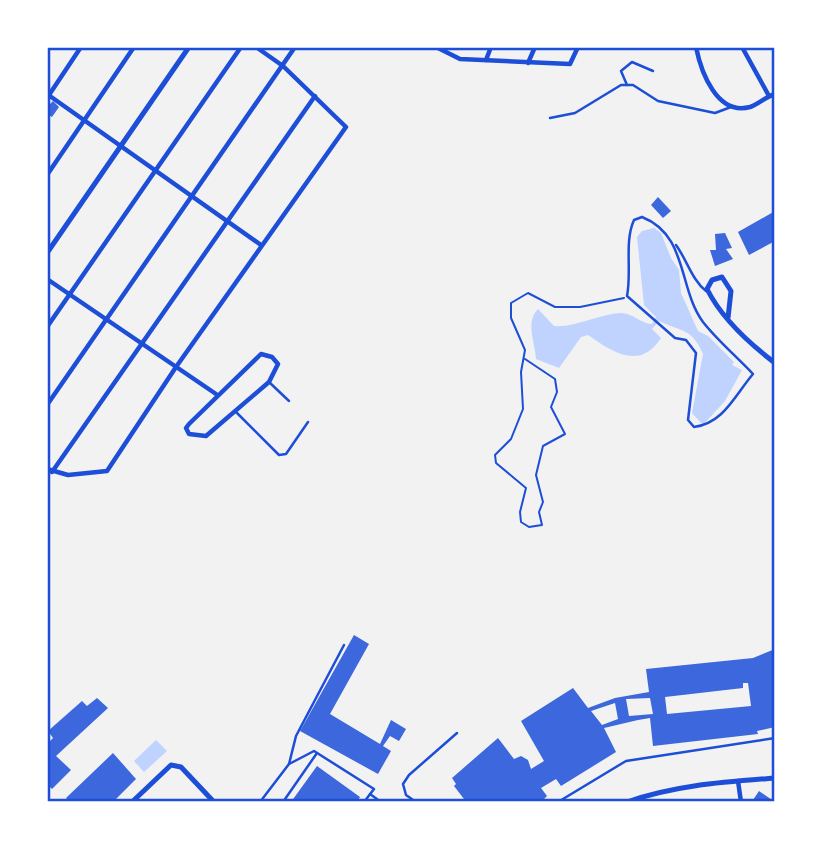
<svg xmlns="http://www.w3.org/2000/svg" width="822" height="849" viewBox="0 0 822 849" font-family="Signika,sans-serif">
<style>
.water{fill:#bfd3fe}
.building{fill:#3d67dc;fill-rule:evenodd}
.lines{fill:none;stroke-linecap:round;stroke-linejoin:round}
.path{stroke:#1d4ed8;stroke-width:2}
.service{stroke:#1d4ed8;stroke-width:2.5}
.minor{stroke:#1d4ed8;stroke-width:4.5}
.tertiary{stroke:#1d4ed8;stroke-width:5}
.neatline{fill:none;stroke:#1d4ed8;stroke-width:2.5}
</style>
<rect width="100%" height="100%" fill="#f2f2f2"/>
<g class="water">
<path d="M 654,228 L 661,233 L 671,258 L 679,270 L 681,293 L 698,331 L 708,336 L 734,362 L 732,365 L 742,370 L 725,401 L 703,425 L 692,413 L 703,354 C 692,328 682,332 659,321 L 652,329 L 661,338 C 640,371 612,352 588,335 L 581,337 L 559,368 L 536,359 C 535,342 525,322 538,309 L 554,326 C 574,328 599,314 621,313 C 633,313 641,324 652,324 L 656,317 L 644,305 L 637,237 L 642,231 Z"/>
<path d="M 156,740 L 167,751 L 144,772 L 134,761 Z"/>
</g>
<g class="building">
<path d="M 53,101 L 59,107 L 52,117 L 47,114 L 47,107 Z"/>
<path d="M 658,197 L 671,211 L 663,218 L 651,205 Z"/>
<path d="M 775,211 L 775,241 L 749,255 L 738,232 Z"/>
<path d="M 725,233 L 732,248 L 726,249 L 733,259 L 715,266 L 710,250 L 716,250 L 715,234 Z"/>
<path d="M 354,635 L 369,644 L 330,714 L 380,744 L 391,720 L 406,729 L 399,741 L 390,736 L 383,746 L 391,751 L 378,774 L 300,731 Z"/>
<path d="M 775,649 L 775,727 L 757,731 L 758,734 L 653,746 L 650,718 L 638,720 L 604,728 L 616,752 L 561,786 L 556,779 L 541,788 L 547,796 L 541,802 L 461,802 L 464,799 L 454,786 L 456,784 L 452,778 L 498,738 L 514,759 L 521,756 L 528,760 L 531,769 L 544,761 L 521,721 L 573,688 L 588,708 L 615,698 L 649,692 L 646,669 L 753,658 ZM 743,683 L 748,683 L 751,706 L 667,714 L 665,697 L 743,688 ZM 650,698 L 653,714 L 629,716 L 626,699 ZM 615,703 L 618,719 L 602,725 L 591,711 Z"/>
<path d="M 97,698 L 108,708 L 56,756 L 71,770 L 52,789 L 47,784 L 47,744 L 53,738 L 48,731 L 82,701 L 87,706 Z"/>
<path d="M 113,753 L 136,779 L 113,802 L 70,802 L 66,798 Z"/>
<path d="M 317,766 L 360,797 L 357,802 L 291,802 Z"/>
<path d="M 759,791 L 775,802 L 753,800 Z"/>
</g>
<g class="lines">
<path class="path" d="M 525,359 L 555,379 L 557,392 L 551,407 L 565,434 L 543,446 L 536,475 L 543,502 L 539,512 L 542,525 L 529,527 L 521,522 L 520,512 L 526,488 L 496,463 L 495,455 L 511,439 L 523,409 L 521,372 L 525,350 L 511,318 L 511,303 L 528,293 L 555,307 L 580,307 L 624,298"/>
<g class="service">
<path d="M 627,85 L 621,71 L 632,62 L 653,71"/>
<path d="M 550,118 L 575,113 L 621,85 L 633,85 L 658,101 L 715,113 L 731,107"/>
<path d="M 642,217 C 688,235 678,288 703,322 C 717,340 737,357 753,374 C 735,395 724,423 694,427 L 688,420 L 696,353 L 686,340 L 675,338 L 627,296 C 632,271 624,242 634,220 Z"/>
<path d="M 676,245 C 687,260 692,280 706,291"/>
<path d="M 269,382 L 289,401"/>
<path d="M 236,412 L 279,455 L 286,454 L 308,422"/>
<path d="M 289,764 L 314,751 L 374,789 L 364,802"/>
<path d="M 370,794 L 381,802"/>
<path d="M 260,802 L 289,764 L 296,736 L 344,645"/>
<path d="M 283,802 L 317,753"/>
<path d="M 416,802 L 406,795 L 403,784 L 409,775 L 457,733"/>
<path d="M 558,802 L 626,761 L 775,738"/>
</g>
<g class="minor">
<path d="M 436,47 L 460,59 L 570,64 L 578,47"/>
<path d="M 696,47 C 701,72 717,116 750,107 C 759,104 765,97 775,94"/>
<path d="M 742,47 L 769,96"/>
<path d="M 486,60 L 491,47"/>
<path d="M 528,63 L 535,47"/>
<path d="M 47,94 L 261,245"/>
<path d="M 47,98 L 81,47"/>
<path d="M 47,175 L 134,47"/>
<path d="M 47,279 L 216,394"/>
<path d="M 47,327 L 241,47"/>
<path d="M 261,354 L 272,357 L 278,364 L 269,382 L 206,436 L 189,434 L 186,428 L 189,424 Z"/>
<path d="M 47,405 L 295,47"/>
<path d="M 47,469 L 68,475 L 107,471 L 176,367 L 346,127 L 283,66 L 256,47"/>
<path d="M 52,472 L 315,96"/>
<path d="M 738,781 L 741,802"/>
</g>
<g class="tertiary">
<path d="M 47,253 L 189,47"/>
<path d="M 728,318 L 731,291 L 722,277 L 712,280 L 707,289 C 721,317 750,344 775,363"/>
<path d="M 132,802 L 171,765 L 181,767 L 214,802"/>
<path d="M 627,802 C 675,785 724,782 775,778"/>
</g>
</g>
<rect width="822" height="849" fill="none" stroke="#ffffff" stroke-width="98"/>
<rect x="49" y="49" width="724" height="751" class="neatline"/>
</svg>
